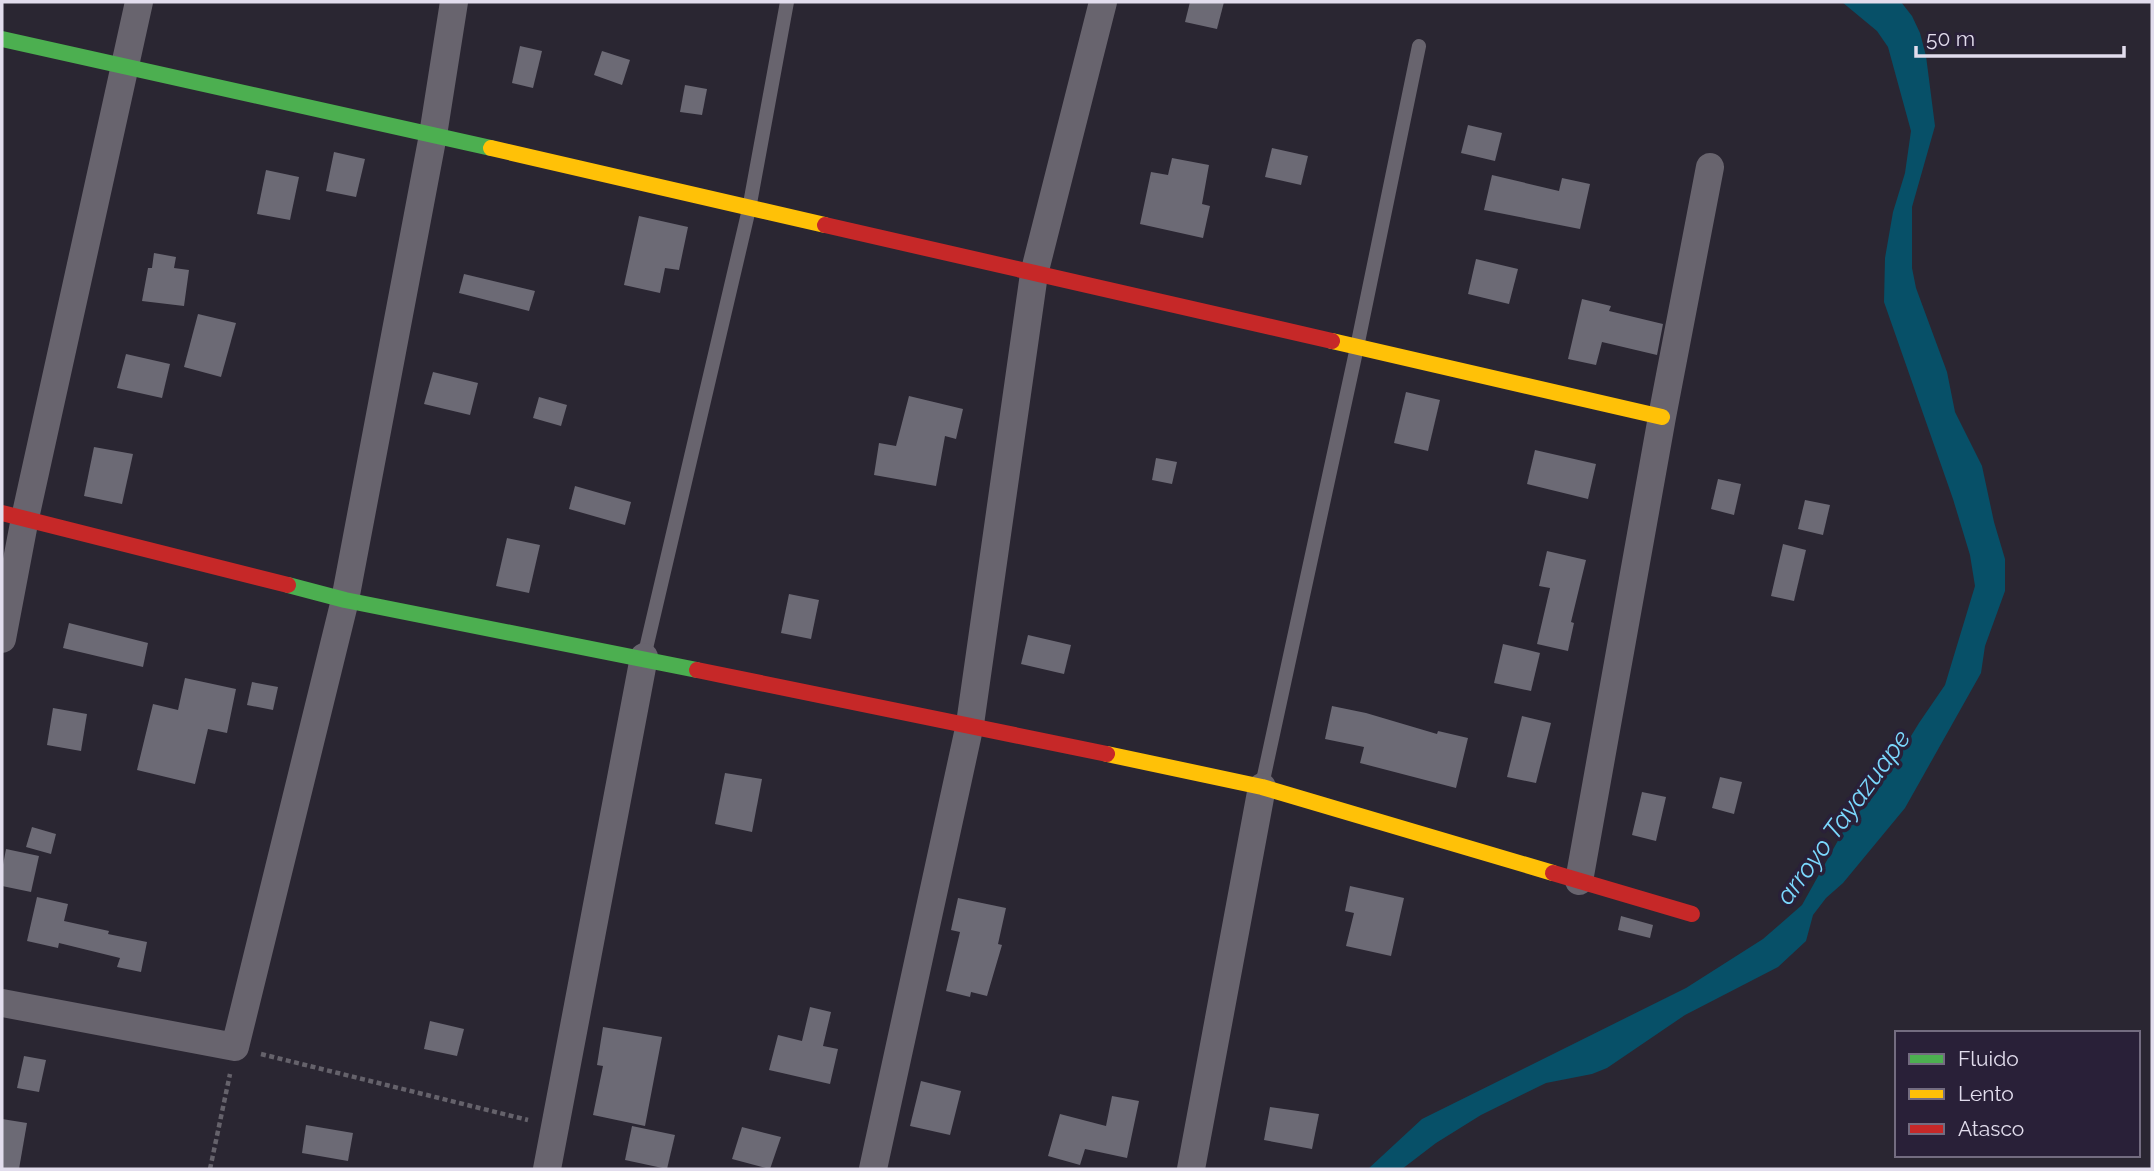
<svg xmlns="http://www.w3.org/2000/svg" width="2154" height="1171" viewBox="0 0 2154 1171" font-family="Raleway,sans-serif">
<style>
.water{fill:#075068}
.building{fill:#6c6a75}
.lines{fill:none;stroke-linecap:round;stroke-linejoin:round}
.path{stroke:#65626b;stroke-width:4.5;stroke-dasharray:5 3.5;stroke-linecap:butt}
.lane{stroke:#68646e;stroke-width:14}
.street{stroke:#68646e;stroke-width:28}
.fast{stroke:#4caf50;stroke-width:16}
.slow{stroke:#ffc107;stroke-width:16}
.jam{stroke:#c62828;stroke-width:16}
.labels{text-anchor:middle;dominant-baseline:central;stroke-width:7;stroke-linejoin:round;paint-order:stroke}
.water-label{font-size:26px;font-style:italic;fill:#7bd8fd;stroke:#292038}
</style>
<rect width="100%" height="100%" fill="#2a2632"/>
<path class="water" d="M 1842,2 L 1901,2 L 1912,16 L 1920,33 L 1926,56 L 1935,126 L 1912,207 L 1912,268 L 1916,288 L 1947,372 L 1955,412 L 1982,466 L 1994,522 L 2005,559 L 2005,591 L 1985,646 L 1981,673 L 1905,808 L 1843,883 L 1826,898 L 1813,915 L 1806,941 L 1778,967 L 1685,1015 L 1607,1068 L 1592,1074 L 1546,1083 L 1481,1115 L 1436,1143 L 1402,1169 L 1368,1169 L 1422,1119 L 1686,988 L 1763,939 L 1802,905 L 1845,828 L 1876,793 L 1919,723 L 1945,685 L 1975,586 L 1970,555 L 1953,499 L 1884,302 L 1885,258 L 1893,212 L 1905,173 L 1911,131 L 1888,47 L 1877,31 Z"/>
<g class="building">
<path d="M 1190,2 L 1224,2 L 1217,29 L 1185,22 Z"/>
<path d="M 520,46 L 542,51 L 533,88 L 512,83 Z"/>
<path d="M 602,51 L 630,60 L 622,85 L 594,75 Z"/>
<path d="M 685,85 L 707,89 L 702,115 L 680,112 Z"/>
<path d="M 1468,125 L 1502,133 L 1495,161 L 1461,153 Z"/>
<path d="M 1272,148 L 1308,156 L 1301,185 L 1265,177 Z"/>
<path d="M 334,152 L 365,159 L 356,197 L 326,191 Z"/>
<path d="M 1172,158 L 1209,165 L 1202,204 L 1210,206 L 1203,238 L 1140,224 L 1151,172 L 1168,175 Z"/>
<path d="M 266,170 L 299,177 L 290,220 L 257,214 Z"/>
<path d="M 1492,175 L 1559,191 L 1562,178 L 1590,184 L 1580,229 L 1484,210 Z"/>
<path d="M 639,216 L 688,227 L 679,270 L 665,268 L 660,293 L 624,285 Z"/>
<path d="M 154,253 L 176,257 L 174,268 L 189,270 L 184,306 L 142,301 L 148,268 L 152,268 Z"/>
<path d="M 1476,259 L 1518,269 L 1509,304 L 1468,294 Z"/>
<path d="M 464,274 L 535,291 L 529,311 L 459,293 Z"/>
<path d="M 1582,299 L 1611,306 L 1609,311 L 1663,324 L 1657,355 L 1602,342 L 1596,365 L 1568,359 Z"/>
<path d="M 198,314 L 236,323 L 221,377 L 184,367 Z"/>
<path d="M 126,354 L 170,364 L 162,398 L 117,388 Z"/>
<path d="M 433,372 L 478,383 L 470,415 L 424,404 Z"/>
<path d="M 1406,392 L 1440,400 L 1428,451 L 1394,443 Z"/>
<path d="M 909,396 L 963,409 L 956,439 L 945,436 L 936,486 L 874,475 L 879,443 L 896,446 Z"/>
<path d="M 539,397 L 567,405 L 561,426 L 533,418 Z"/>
<path d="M 94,447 L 133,454 L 122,504 L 84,496 Z"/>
<path d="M 1535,450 L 1596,464 L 1588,499 L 1527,484 Z"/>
<path d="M 1156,458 L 1177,462 L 1172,484 L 1152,480 Z"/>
<path d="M 1718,479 L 1741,484 L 1734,515 L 1711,509 Z"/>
<path d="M 575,486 L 631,502 L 625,525 L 569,509 Z"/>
<path d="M 1805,500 L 1830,505 L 1823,535 L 1798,529 Z"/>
<path d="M 507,538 L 540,545 L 529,593 L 496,586 Z"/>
<path d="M 1783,544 L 1806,550 L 1794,601 L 1771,596 Z"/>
<path d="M 1547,551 L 1586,560 L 1571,622 L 1574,623 L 1568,651 L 1537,644 L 1550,588 L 1539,586 Z"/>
<path d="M 789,594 L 819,600 L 811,639 L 781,633 Z"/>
<path d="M 69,623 L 148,643 L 143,667 L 63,648 Z"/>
<path d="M 1028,635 L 1071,645 L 1064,674 L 1021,664 Z"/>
<path d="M 1503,644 L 1540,653 L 1531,691 L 1494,683 Z"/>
<path d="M 185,678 L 236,689 L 227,733 L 208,729 L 195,784 L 137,770 L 153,704 L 178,710 Z"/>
<path d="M 252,682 L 278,687 L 273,710 L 247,705 Z"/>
<path d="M 1332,706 L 1366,713 L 1437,734 L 1438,731 L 1468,738 L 1456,788 L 1360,763 L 1364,747 L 1325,739 Z"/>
<path d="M 53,708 L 87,714 L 81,751 L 47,745 Z"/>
<path d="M 1522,716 L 1551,723 L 1536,783 L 1507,777 Z"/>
<path d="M 725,773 L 762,779 L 752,832 L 715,824 Z"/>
<path d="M 1720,777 L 1742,782 L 1734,814 L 1712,808 Z"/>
<path d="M 1642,792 L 1666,797 L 1656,841 L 1632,835 Z"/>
<path d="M 32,827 L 56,834 L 51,854 L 26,847 Z"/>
<path d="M 6,849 L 39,856 L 31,892 L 2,886 L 2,870 Z"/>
<path d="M 1350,886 L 1404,898 L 1391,956 L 1346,946 L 1354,913 L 1345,911 Z"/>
<path d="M 37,897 L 68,904 L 64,921 L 109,931 L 108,934 L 147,942 L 141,972 L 117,967 L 120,958 L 59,943 L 58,948 L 27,941 Z"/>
<path d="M 958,898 L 1006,908 L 998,944 L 1002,945 L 987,996 L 971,992 L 970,997 L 946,991 L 960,932 L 951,930 Z"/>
<path d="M 1621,916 L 1653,925 L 1650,938 L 1618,930 Z"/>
<path d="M 810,1007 L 831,1012 L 823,1046 L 838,1049 L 830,1084 L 769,1070 L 778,1035 L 802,1041 Z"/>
<path d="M 430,1021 L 464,1029 L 457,1056 L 424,1049 Z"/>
<path d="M 603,1027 L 662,1037 L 645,1126 L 593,1115 L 603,1066 L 597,1065 Z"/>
<path d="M 24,1056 L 46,1060 L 39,1092 L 17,1088 Z"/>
<path d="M 921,1081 L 961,1091 L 950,1135 L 910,1126 Z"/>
<path d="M 1112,1096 L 1139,1101 L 1127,1158 L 1085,1149 L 1080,1165 L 1048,1156 L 1060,1114 L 1106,1126 Z"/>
<path d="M 1270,1107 L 1319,1114 L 1312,1149 L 1264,1140 Z"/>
<path d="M 2,1119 L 27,1123 L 19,1169 L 2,1169 Z"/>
<path d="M 306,1125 L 353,1133 L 348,1161 L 302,1153 Z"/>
<path d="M 632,1126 L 675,1135 L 667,1169 L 625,1160 Z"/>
<path d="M 742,1127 L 781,1137 L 770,1169 L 732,1159 Z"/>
</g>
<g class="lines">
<g class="path">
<path d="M 261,1054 L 528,1120"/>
<path d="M 210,1169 L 230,1074"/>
</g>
<g class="lane">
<path d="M 644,657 L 749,209 L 787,2"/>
<path d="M 1262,785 L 1357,347 L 1419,46"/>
</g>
<g class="street">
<path d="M 2,639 L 25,518 L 139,2"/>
<path d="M 1579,881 L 1662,417 L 1710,167"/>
<path d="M 2,1003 L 235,1047 L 345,600 L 433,135 L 454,2"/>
<path d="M 547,1169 L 644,657"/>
<path d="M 873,1169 L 970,724 L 1034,274 L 1103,2"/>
<path d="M 1191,1169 L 1262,787"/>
</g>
<g class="fast">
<path d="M 2,39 L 491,148"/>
<path d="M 288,585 L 345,600 L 697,670"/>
</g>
<g class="slow">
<path d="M 491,148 L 825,225"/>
<path d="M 1332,341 L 1662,417"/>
<path d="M 1107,754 L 1262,787 L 1553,873"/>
</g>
<g class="jam">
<path d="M 825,225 L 1332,341"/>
<path d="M 2,513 L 288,585"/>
<path d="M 697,670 L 1107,754"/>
<path d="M 1553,873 L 1692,914"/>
</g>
</g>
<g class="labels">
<g class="water-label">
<text transform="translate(1843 817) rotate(-54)">arroyo Tayazuape</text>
</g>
</g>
<rect width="2154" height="1171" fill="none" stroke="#e2dded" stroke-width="7"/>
<rect x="1895" y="1031" width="245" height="126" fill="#292038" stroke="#736c80" stroke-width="2"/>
<rect x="1909" y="1054" width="35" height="10" fill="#4caf50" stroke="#736c80" stroke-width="2"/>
<text x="1958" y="1066" font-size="21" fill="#e2dded">Fluido</text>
<rect x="1909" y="1089" width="35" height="10" fill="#ffc107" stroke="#736c80" stroke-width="2"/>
<text x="1958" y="1101" font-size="21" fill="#e2dded">Lento</text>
<rect x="1909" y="1124" width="35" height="10" fill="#c62828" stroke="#736c80" stroke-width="2"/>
<text x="1958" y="1136" font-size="21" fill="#e2dded">Atasco</text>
<path d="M1916 46v10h208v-10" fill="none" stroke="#e2dded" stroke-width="3.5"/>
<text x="1926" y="46" font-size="21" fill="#e2dded" stroke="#292038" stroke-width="5" paint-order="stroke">50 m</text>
</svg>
